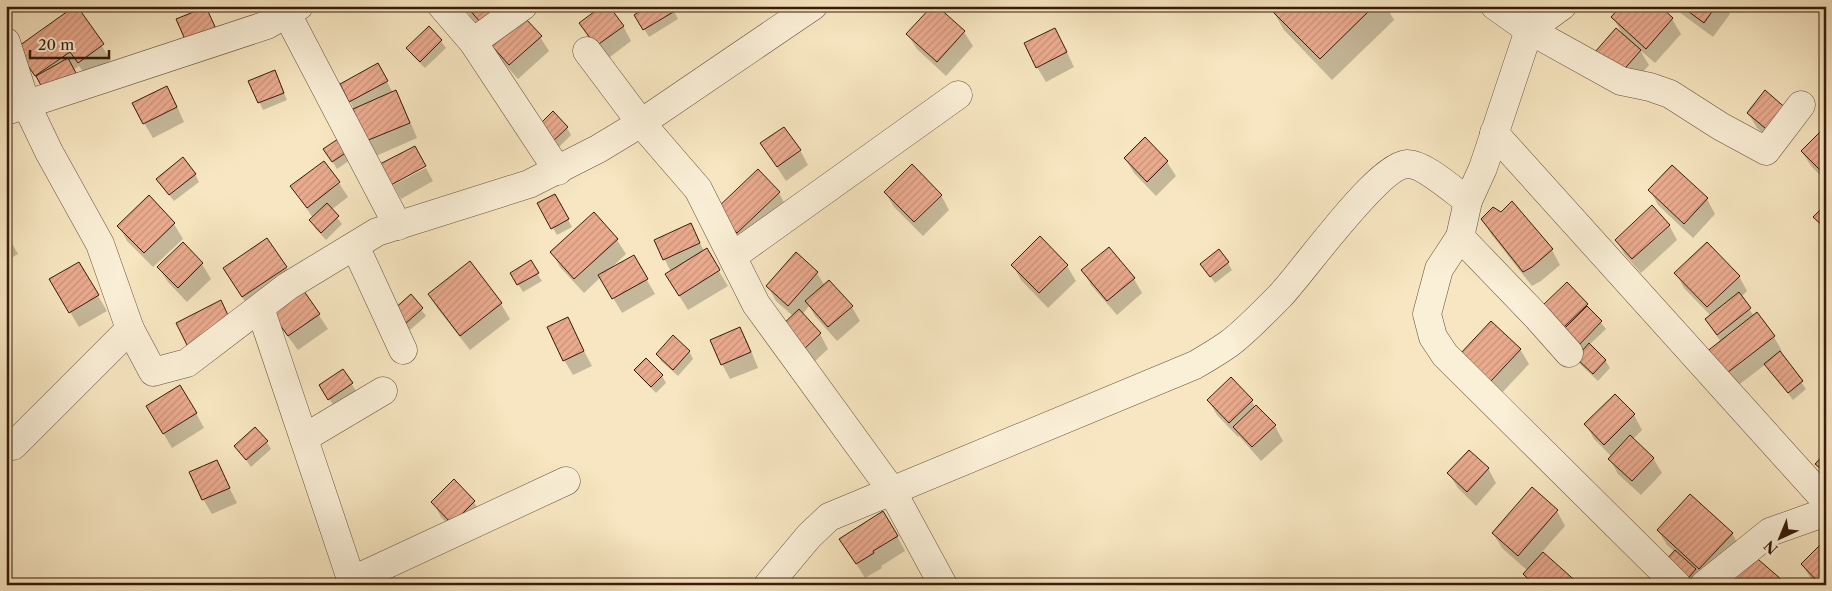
<svg xmlns="http://www.w3.org/2000/svg" width="1832" height="591" viewBox="0 0 1832 591" font-family="'Libre Caslon Text',serif">
<style>
.shadow{fill:#0003}
.building{fill:url(#building-hatch);stroke:#371b09}
.lines{fill:none;stroke-linecap:round;stroke-linejoin:round}
.minor-casing{stroke:#674e37;stroke-width:29}
.minor{stroke:#faefd7;stroke-width:28}
</style>
<defs>
<pattern id="building-hatch" width="6" height="6" patternUnits="userSpaceOnUse" patternTransform="scale(1.25)"><rect width="6" height="6" fill="#eaaa8e"/><path d="M-1 1l2-2M0 6l6-6M5 7l2-2" fill="none" stroke="#c99279"/></pattern>
</defs>
<rect width="100%" height="100%" fill="#f7e6c1"/>
<filter id="stains"><feTurbulence type="fractalNoise" baseFrequency=".004" numOctaves="4"/><feColorMatrix values="0 0 0 0 .2 0 0 0 0 .09 0 0 0 0 .02 0 0 0 .5 -.17"/></filter>
<radialGradient id="worn" r=".72"><stop offset=".6" stop-color="#630" stop-opacity="0"/><stop offset="1" stop-color="#630" stop-opacity=".3"/></radialGradient>
<g class="shadow">
<path d="M 465,6 L 500,6 L 491,38 L 470,16 Z"/>
<path d="M 671,6 L 678,19 L 649,37 L 636,15 Z"/>
<path d="M 1275,6 L 1386,6 L 1394,20 L 1332,80 L 1284,30 L 1272,9 Z"/>
<path d="M 1658,6 L 1672,19 L 1681,34 L 1655,63 L 1640,50 L 1649,65 L 1629,88 L 1606,67 L 1623,35 L 1613,17 Z"/>
<path d="M 1671,6 L 1725,6 L 1730,14 L 1713,37 Z"/>
<path d="M 76,7 L 111,60 L 87,77 L 79,66 L 73,70 L 79,81 L 45,90 L 26,63 Z"/>
<path d="M 581,24 L 623,26 L 631,41 L 606,60 L 589,39 Z"/>
<path d="M 429,28 L 441,41 L 446,48 L 425,68 L 412,55 L 408,48 Z"/>
<path d="M 964,32 L 973,46 L 946,76 L 917,49 L 908,35 Z"/>
<path d="M 540,37 L 549,51 L 518,79 L 502,61 L 494,46 Z"/>
<path d="M 1063,44 L 1074,67 L 1046,82 L 1037,67 Z"/>
<path d="M 378,65 L 393,93 L 396,92 L 404,107 L 417,138 L 376,156 L 342,84 Z"/>
<path d="M 278,79 L 287,100 L 263,110 L 250,82 Z"/>
<path d="M 1765,92 L 1780,147 L 1757,128 L 1748,113 Z"/>
<path d="M 175,102 L 184,122 L 153,138 L 144,123 Z"/>
<path d="M 1826,127 L 1826,181 L 1811,166 L 1802,152 Z"/>
<path d="M 567,128 L 571,135 L 556,150 L 542,136 Z"/>
<path d="M 762,144 L 800,150 L 808,165 L 786,181 Z"/>
<path d="M 346,153 L 350,160 L 337,169 L 329,156 Z"/>
<path d="M 1125,158 L 1167,162 L 1176,176 L 1156,196 L 1134,173 Z"/>
<path d="M 426,168 L 433,181 L 401,199 L 393,185 Z"/>
<path d="M 758,171 L 779,193 L 787,208 L 746,247 L 725,225 Z"/>
<path d="M 195,174 L 199,182 L 174,201 L 157,179 Z"/>
<path d="M 339,183 L 348,197 L 331,210 L 342,224 L 326,240 L 315,228 L 311,220 L 313,218 L 292,187 Z"/>
<path d="M 1650,190 L 1707,199 L 1715,214 L 1693,238 L 1658,205 Z"/>
<path d="M 885,192 L 941,195 L 949,210 L 923,236 L 894,207 Z"/>
<path d="M 554,195 L 572,227 L 557,235 L 539,204 Z"/>
<path d="M 149,197 L 174,224 L 183,239 L 153,267 L 127,241 L 119,226 Z"/>
<path d="M 1826,205 L 1826,234 L 1814,217 Z"/>
<path d="M 1483,219 L 1552,250 L 1560,265 L 1541,281 L 1532,286 L 1491,234 Z"/>
<path d="M 691,225 L 704,251 L 706,250 L 728,286 L 688,310 L 675,289 L 671,272 L 655,240 Z"/>
<path d="M 1669,225 L 1677,240 L 1641,273 L 1625,255 L 1616,240 Z"/>
<path d="M 6,233 L 18,254 L 6,261 Z"/>
<path d="M 1040,238 L 1067,266 L 1076,281 L 1048,308 L 1021,280 L 1013,265 Z"/>
<path d="M 617,240 L 626,254 L 611,268 L 633,256 L 655,294 L 622,313 L 601,277 L 584,293 L 560,267 L 552,252 Z"/>
<path d="M 183,244 L 202,264 L 211,279 L 187,302 L 168,282 L 159,268 Z"/>
<path d="M 530,262 L 542,281 L 523,292 L 511,273 Z"/>
<path d="M 470,263 L 501,304 L 510,319 L 470,350 L 438,309 L 429,295 Z"/>
<path d="M 1228,263 L 1232,270 L 1215,283 L 1201,264 Z"/>
<path d="M 79,264 L 107,311 L 79,327 L 51,280 Z"/>
<path d="M 286,267 L 294,282 L 251,311 L 224,269 Z"/>
<path d="M 1083,270 L 1134,279 L 1142,293 L 1117,315 L 1091,285 Z"/>
<path d="M 817,273 L 825,286 L 852,307 L 860,321 L 837,341 L 815,316 L 809,306 L 802,315 L 820,334 L 828,349 L 812,364 L 791,341 L 793,316 L 776,301 L 768,286 Z"/>
<path d="M 1676,273 L 1739,276 L 1747,291 L 1741,297 L 1754,316 L 1774,337 L 1782,351 L 1780,353 L 1806,389 L 1793,400 L 1766,364 L 1732,390 L 1721,342 L 1706,320 L 1711,316 L 1684,288 Z"/>
<path d="M 299,285 L 328,329 L 298,350 L 277,322 Z"/>
<path d="M 411,296 L 426,316 L 410,330 L 399,317 Z"/>
<path d="M 1587,305 L 1606,329 L 1589,345 L 1605,360 L 1610,368 L 1598,381 L 1581,365 L 1551,322 Z"/>
<path d="M 567,319 L 592,366 L 573,375 L 564,360 Z"/>
<path d="M 740,329 L 748,343 L 758,368 L 730,379 L 722,364 Z"/>
<path d="M 1520,349 L 1529,364 L 1499,396 L 1470,369 Z"/>
<path d="M 689,351 L 693,359 L 678,376 L 661,361 L 657,354 Z"/>
<path d="M 636,370 L 662,376 L 666,383 L 656,393 L 640,377 Z"/>
<path d="M 343,371 L 356,391 L 334,406 L 325,393 Z"/>
<path d="M 1209,401 L 1252,401 L 1255,407 L 1275,426 L 1283,441 L 1261,461 L 1239,436 L 1238,437 L 1217,415 Z"/>
<path d="M 196,413 L 204,428 L 172,448 L 156,421 Z"/>
<path d="M 1634,415 L 1642,430 L 1633,439 L 1653,458 L 1662,473 L 1641,495 L 1618,474 L 1610,459 L 1612,457 L 1594,439 L 1586,424 Z"/>
<path d="M 267,442 L 271,449 L 251,467 L 236,446 Z"/>
<path d="M 1826,453 L 1826,476 L 1817,464 Z"/>
<path d="M 216,462 L 237,503 L 212,514 L 203,499 Z"/>
<path d="M 1488,468 L 1496,483 L 1476,506 L 1458,488 L 1449,474 Z"/>
<path d="M 433,502 L 474,502 L 483,517 L 461,538 L 441,517 Z"/>
<path d="M 1557,511 L 1565,526 L 1542,552 L 1578,585 L 1530,585 L 1524,574 L 1528,571 L 1502,548 L 1493,533 Z"/>
<path d="M 1658,530 L 1732,533 L 1740,548 L 1693,585 L 1687,585 L 1675,552 L 1667,545 Z"/>
<path d="M 897,536 L 905,551 L 881,566 L 882,568 L 865,578 L 850,554 Z"/>
<path d="M 1802,564 L 1826,585 L 1816,585 L 1811,579 Z"/>
</g>
<g class="building">
<path d="M 75,6 L 77,6 L 104,44 L 78,63 L 70,52 L 35,76 L 16,48 Z"/>
<path d="M 466,6 L 500,6 L 482,24 Z"/>
<path d="M 602,6 L 609,6 L 624,26 L 596,46 L 579,23 Z"/>
<path d="M 648,6 L 672,6 L 675,11 L 643,30 L 634,15 Z"/>
<path d="M 932,6 L 937,6 L 965,31 L 937,62 L 906,34 Z"/>
<path d="M 1273,6 L 1374,6 L 1320,59 L 1270,9 Z"/>
<path d="M 1621,6 L 1660,6 L 1673,18 L 1646,49 L 1611,17 Z"/>
<path d="M 1681,6 L 1716,6 L 1704,23 Z"/>
<path d="M 206,7 L 217,31 L 187,44 L 176,19 Z"/>
<path d="M 524,17 L 542,36 L 509,65 L 492,46 Z"/>
<path d="M 429,26 L 442,40 L 420,62 L 406,48 Z"/>
<path d="M 1055,28 L 1067,52 L 1036,68 L 1024,43 Z"/>
<path d="M 1616,28 L 1641,50 L 1620,74 L 1595,52 Z"/>
<path d="M 68,58 L 76,73 L 44,91 L 36,76 Z"/>
<path d="M 378,63 L 388,81 L 349,102 L 340,84 Z"/>
<path d="M 275,70 L 284,93 L 258,103 L 248,81 Z"/>
<path d="M 167,86 L 177,107 L 143,124 L 132,103 Z"/>
<path d="M 396,90 L 410,123 L 366,141 L 353,109 Z"/>
<path d="M 1765,90 L 1789,111 L 1771,133 L 1747,113 Z"/>
<path d="M 553,111 L 568,127 L 551,143 L 536,128 Z"/>
<path d="M 1826,126 L 1826,175 L 1825,175 L 1801,151 Z"/>
<path d="M 784,127 L 801,150 L 777,167 L 760,143 Z"/>
<path d="M 1145,137 L 1168,161 L 1147,182 L 1124,158 Z"/>
<path d="M 338,139 L 347,152 L 332,162 L 323,149 Z"/>
<path d="M 415,146 L 426,166 L 391,185 L 380,164 Z"/>
<path d="M 183,157 L 196,174 L 169,195 L 156,179 Z"/>
<path d="M 324,161 L 340,182 L 307,208 L 290,186 Z"/>
<path d="M 912,164 L 942,195 L 914,222 L 884,192 Z"/>
<path d="M 1672,165 L 1708,198 L 1684,224 L 1648,190 Z"/>
<path d="M 758,169 L 780,192 L 737,233 L 715,210 Z"/>
<path d="M 555,194 L 569,219 L 551,229 L 537,203 Z"/>
<path d="M 149,195 L 175,223 L 144,253 L 117,226 Z"/>
<path d="M 1512,201 L 1553,249 L 1532,267 L 1523,272 L 1481,219 L 1493,207 L 1501,212 Z"/>
<path d="M 327,203 L 339,216 L 321,233 L 309,220 Z"/>
<path d="M 1826,204 L 1826,229 L 1813,217 Z"/>
<path d="M 1652,205 L 1670,225 L 1632,259 L 1615,240 Z"/>
<path d="M 594,212 L 618,239 L 574,279 L 550,252 Z"/>
<path d="M 691,223 L 700,243 L 663,260 L 654,240 Z"/>
<path d="M 1040,236 L 1068,265 L 1039,293 L 1011,265 Z"/>
<path d="M 267,238 L 287,267 L 242,297 L 223,268 Z"/>
<path d="M 183,242 L 203,263 L 178,288 L 157,267 Z"/>
<path d="M 1707,242 L 1740,276 L 1707,307 L 1674,273 Z"/>
<path d="M 1109,247 L 1135,278 L 1107,301 L 1081,270 Z"/>
<path d="M 707,248 L 720,270 L 679,296 L 665,274 Z"/>
<path d="M 1219,249 L 1229,262 L 1210,277 L 1200,264 Z"/>
<path d="M 796,252 L 818,272 L 788,306 L 766,286 Z"/>
<path d="M 634,255 L 648,279 L 612,299 L 598,275 Z"/>
<path d="M 531,260 L 539,273 L 517,285 L 510,273 Z"/>
<path d="M 470,261 L 502,303 L 460,336 L 428,294 Z"/>
<path d="M 79,262 L 99,295 L 69,313 L 49,279 Z"/>
<path d="M 829,280 L 853,306 L 828,327 L 805,301 Z"/>
<path d="M 1567,282 L 1588,304 L 1562,329 L 1541,307 Z"/>
<path d="M 299,284 L 320,314 L 288,336 L 267,307 Z"/>
<path d="M 1739,292 L 1751,308 L 1717,335 L 1705,319 Z"/>
<path d="M 411,294 L 423,308 L 405,324 L 393,310 Z"/>
<path d="M 221,300 L 232,324 L 188,347 L 176,323 Z"/>
<path d="M 1587,306 L 1602,321 L 1577,347 L 1562,331 Z"/>
<path d="M 799,309 L 821,333 L 803,350 L 781,326 Z"/>
<path d="M 1757,312 L 1775,336 L 1723,376 L 1705,353 Z"/>
<path d="M 568,317 L 584,351 L 563,361 L 547,327 Z"/>
<path d="M 1491,321 L 1521,349 L 1490,382 L 1460,354 Z"/>
<path d="M 740,327 L 751,352 L 721,365 L 710,340 Z"/>
<path d="M 673,335 L 690,351 L 673,370 L 656,354 Z"/>
<path d="M 1589,343 L 1606,360 L 1593,374 L 1576,358 Z"/>
<path d="M 1780,351 L 1803,381 L 1788,393 L 1764,364 Z"/>
<path d="M 646,358 L 663,375 L 651,387 L 634,370 Z"/>
<path d="M 343,369 L 353,383 L 328,400 L 319,385 Z"/>
<path d="M 1231,377 L 1253,400 L 1229,423 L 1207,400 Z"/>
<path d="M 180,385 L 197,413 L 163,434 L 146,406 Z"/>
<path d="M 1615,394 L 1635,414 L 1604,445 L 1584,424 Z"/>
<path d="M 1256,405 L 1276,425 L 1252,447 L 1233,427 Z"/>
<path d="M 255,427 L 268,441 L 246,460 L 234,446 Z"/>
<path d="M 1630,435 L 1654,458 L 1632,481 L 1608,459 Z"/>
<path d="M 1469,450 L 1489,468 L 1467,492 L 1447,473 Z"/>
<path d="M 1826,452 L 1826,473 L 1815,464 Z"/>
<path d="M 217,460 L 230,488 L 202,500 L 189,472 Z"/>
<path d="M 454,479 L 475,501 L 452,524 L 431,502 Z"/>
<path d="M 1532,487 L 1558,510 L 1518,556 L 1492,533 Z"/>
<path d="M 1690,494 L 1733,533 L 1699,569 L 1657,530 Z"/>
<path d="M 883,511 L 898,536 L 873,551 L 874,553 L 856,564 L 839,539 Z"/>
<path d="M 1826,539 L 1826,585 L 1821,585 L 1801,564 Z"/>
<path d="M 1675,550 L 1696,569 L 1686,581 L 1664,562 Z"/>
<path d="M 1543,552 L 1580,585 L 1535,585 L 1523,574 Z"/>
<path d="M 1752,554 L 1782,580 L 1778,585 L 1725,585 Z"/>
</g>
<g class="lines">
<defs>
<g id="minor">
<path d="M 442,6 L 473,42 L 558,171"/>
<path d="M 1495,6 L 1529,30 L 1621,81 L 1650,87 L 1670,94 L 1720,126 L 1766,151 L 1801,105"/>
<path d="M 1562,6 L 1529,30 L 1483,168 L 1468,201 L 1460,237 L 1439,269 L 1427,314 L 1433,337 L 1445,355 L 1677,585"/>
<path d="M 287,14 L 398,226"/>
<path d="M 6,42 L 26,104 L 49,152 L 100,244 L 130,329 L 153,372 L 187,363 L 288,286 L 377,232 L 529,184 L 598,149 L 641,123 L 698,189 L 756,304 L 892,491 L 943,585"/>
<path d="M 473,42 L 523,6"/>
<path d="M 587,51 L 641,123 L 813,6"/>
<path d="M 6,111 L 267,25 L 299,6"/>
<path d="M 1494,133 L 1826,501"/>
<path d="M 1460,237 L 1537,317 L 1569,353"/>
<path d="M 355,246 L 403,350"/>
<path d="M 733,256 L 958,95"/>
<path d="M 260,308 L 353,585"/>
<path d="M 304,438 L 383,391"/>
<path d="M 6,447 L 13,446 L 130,329"/>
<path d="M 351,581 L 566,481"/>
<path d="M 768,585 L 809,536 L 829,517 L 1195,365 C 1207,358 1219,351 1230,343 C 1246,331 1266,310 1280,296 C 1304,271 1377,166 1407,164 C 1423,163 1454,191 1468,201"/>
<path d="M 1704,585 L 1770,532 L 1826,512"/>
</g>
</defs>
<use href="#minor" class="minor-casing"/>
<use href="#minor" class="minor"/>
</g>
<rect width="1832" height="591" fill="none" stroke="#f7e6c1" stroke-width="25"/>
<rect x="8" y="8" width="1817" height="576" fill="none" stroke="#371b09" stroke-width="2.5"/>
<rect x="12" y="12" width="1807" height="566" fill="none" stroke="#371b09"/>
<g transform="translate(1780 538) rotate(224)" stroke="#faefd7" stroke-width="4" paint-order="stroke">
<path d="M0-4L9 19L0 12L-9 19Z" fill="#371b09"/>
<text y="-8" font-size="14" font-weight="bold" text-anchor="middle" fill="#371b09">N</text>
</g>
<path d="M30 50v8h79v-8" fill="none" stroke="#371b09" stroke-width="2.5"/>
<text x="38" y="50" font-size="15" fill="#371b09" stroke="#faefd7" stroke-width="4" paint-order="stroke">20 m</text>
<rect width="100%" height="100%" filter="url(#stains)"/>
<rect width="100%" height="100%" fill="url(#worn)"/>
</svg>
